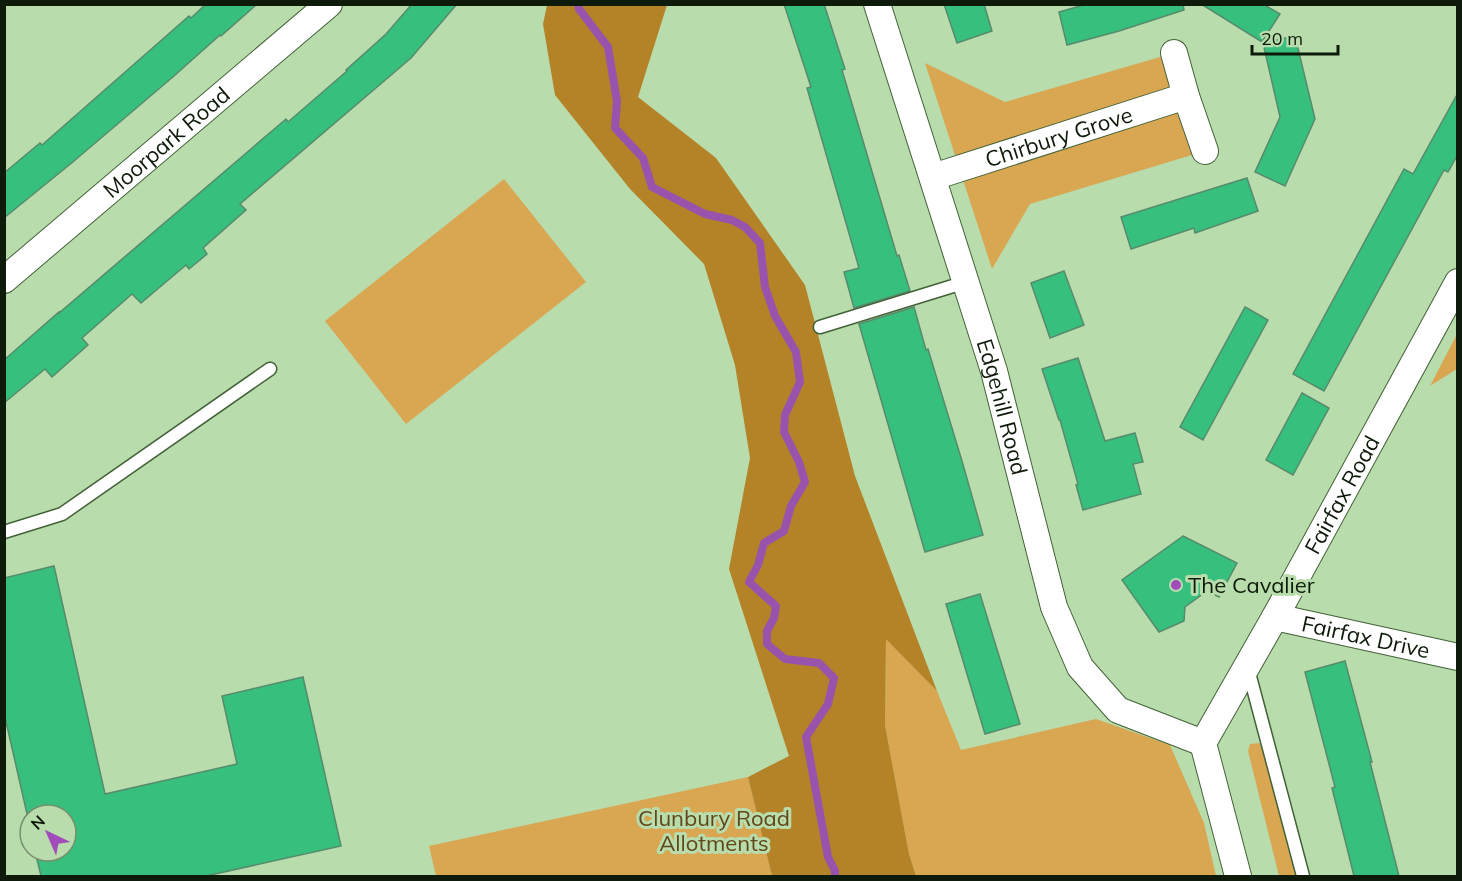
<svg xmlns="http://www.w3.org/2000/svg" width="1462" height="881" viewBox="0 0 1462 881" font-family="Mulish,sans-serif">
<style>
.green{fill:#d9a652}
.forest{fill:#b48227}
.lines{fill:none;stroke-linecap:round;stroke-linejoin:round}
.stream{stroke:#9854ad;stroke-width:8}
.building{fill:#37bf7e;stroke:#568b6c;stroke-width:1.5}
.lane-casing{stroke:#436238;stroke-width:15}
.street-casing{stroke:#436238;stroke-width:28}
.lane{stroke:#fff;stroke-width:12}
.street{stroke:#fff;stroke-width:26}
.poi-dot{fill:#a14cba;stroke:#b9dcad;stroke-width:2}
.labels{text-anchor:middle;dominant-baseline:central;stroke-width:6;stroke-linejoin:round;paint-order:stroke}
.street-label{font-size:22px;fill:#0f1b0a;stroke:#b9dcad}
.poi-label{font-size:22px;fill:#0f1b0a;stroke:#b9dcad;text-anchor:start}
.park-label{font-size:22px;fill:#614718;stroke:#b9dcad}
</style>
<rect width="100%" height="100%" fill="#b9dcad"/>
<g class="green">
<path d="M 1174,53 L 1205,151 L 1030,204 L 992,269 L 925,63 L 1005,102 Z"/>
<path d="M 504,179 L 586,282 L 406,424 L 325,321 Z"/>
<path d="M 1457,334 L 1457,369 L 1430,386 Z"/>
<path d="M 886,638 L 937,691 L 961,750 L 1096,719 L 1170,745 L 1204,823 L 1216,876 L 916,876 L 909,854 L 885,725 Z"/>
<path d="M 1259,743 L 1264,749 L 1296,876 L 1279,876 L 1248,751 L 1250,744 Z"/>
<path d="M 748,777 L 772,876 L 436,876 L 429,846 Z"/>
</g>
<path class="forest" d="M 547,5 L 667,5 L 638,97 L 716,158 L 805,285 L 855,476 L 937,691 L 886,639 L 885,725 L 909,854 L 916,876 L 772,876 L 748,777 L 789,756 L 729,569 L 750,458 L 735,365 L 704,264 L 630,189 L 555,95 L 543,24 Z"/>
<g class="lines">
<path class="stream" d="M 578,4 L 579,9 L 608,47 L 617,101 L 615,128 L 643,158 L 652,187 L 705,214 L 732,220 L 745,227 L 760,243 L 765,287 L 775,316 L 796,352 L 800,382 L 785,415 L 784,432 L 799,462 L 805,482 L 791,506 L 784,531 L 764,543 L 758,565 L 749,582 L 776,606 L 774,618 L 767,631 L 767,644 L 785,659 L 819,663 L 834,678 L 828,704 L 806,737 L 828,857 L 835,871 L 835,876"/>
</g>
<g class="building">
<path d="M 206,4 L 257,4 L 221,36 L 220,35 L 174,76 L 74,161 L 4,218 L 4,173 L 40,143 L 42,145 L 189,16 L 191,18 Z"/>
<path d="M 412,4 L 457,4 L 411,58 L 240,204 L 246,210 L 203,248 L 207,254 L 189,269 L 186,265 L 141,303 L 132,294 L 82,338 L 88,345 L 52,377 L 45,369 L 4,403 L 4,360 L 59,312 L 59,313 L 286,119 L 288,122 L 347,71 L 346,70 L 386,34 Z"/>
<path d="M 784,4 L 824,4 L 845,69 L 842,70 L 897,256 L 899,255 L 910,291 L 854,308 L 844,272 L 859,268 L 807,88 L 811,87 Z"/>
<path d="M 944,4 L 984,4 L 992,31 L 957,43 Z"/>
<path d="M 1087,4 L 1183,4 L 1184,10 L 1119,31 L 1067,45 L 1059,12 Z"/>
<path d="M 1201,4 L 1263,4 L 1280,14 L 1262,42 Z"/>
<path d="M 1295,36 L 1315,119 L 1285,186 L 1255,172 L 1280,117 L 1263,43 Z"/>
<path d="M 1458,93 L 1458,154 L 1448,172 L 1444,170 L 1324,391 L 1293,374 L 1404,169 L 1413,174 Z"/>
<path d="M 1247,178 L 1258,211 L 1195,233 L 1194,228 L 1131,249 L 1121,217 Z"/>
<path d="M 1064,271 L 1084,325 L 1050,338 L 1031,283 Z"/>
<path d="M 914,307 L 926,350 L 928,349 L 962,461 L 983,535 L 925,552 L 859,324 Z"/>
<path d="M 1245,307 L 1268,320 L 1203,440 L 1180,427 Z"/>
<path d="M 1078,358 L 1105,441 L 1135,433 L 1143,462 L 1133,464 L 1141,494 L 1083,510 L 1076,485 L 1078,484 L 1060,420 L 1059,420 L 1042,369 Z"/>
<path d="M 1302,393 L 1329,408 L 1293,475 L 1266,460 Z"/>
<path d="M 1183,536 L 1237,563 L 1219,597 L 1207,591 L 1185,607 L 1184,621 L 1159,632 L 1122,580 Z"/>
<path d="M 54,566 L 105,794 L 237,764 L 222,696 L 303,677 L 341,846 L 206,876 L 41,876 L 35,851 L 66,851 L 66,815 L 30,815 L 30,827 L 4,713 L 4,578 Z"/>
<path d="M 980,594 L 1020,724 L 985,734 L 946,604 Z"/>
<path d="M 1345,661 L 1372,762 L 1370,762 L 1399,876 L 1354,876 L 1332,788 L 1335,787 L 1305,672 Z"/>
</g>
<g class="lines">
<defs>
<g id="lane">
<path d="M 820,327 L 966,282"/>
<path d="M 4,532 L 62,514 L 270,369"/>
<path d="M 1248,669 L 1303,876"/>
</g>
<g id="street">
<path id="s1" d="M 877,4 L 994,371 L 1054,607 L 1080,667 L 1118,710 L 1203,743"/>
<path d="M 1174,53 L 1186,96 L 1205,151"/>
<path id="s2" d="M 933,177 L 1186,96"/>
<path id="s3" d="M 4,280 L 329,4"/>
<path id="s4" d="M 1275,617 L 1458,657"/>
<path id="s5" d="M 1238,876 L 1203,743 L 1275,617 L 1458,282"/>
</g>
</defs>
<use href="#lane" class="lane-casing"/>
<use href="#street" class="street-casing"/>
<use href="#lane" class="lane"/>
<use href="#street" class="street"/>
</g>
<circle class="poi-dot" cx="1176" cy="585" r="6"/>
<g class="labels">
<g class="street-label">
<text stroke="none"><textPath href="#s2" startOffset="132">Chirbury Grove</textPath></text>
<text stroke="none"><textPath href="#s3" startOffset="213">Moorpark Road</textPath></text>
<text stroke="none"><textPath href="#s1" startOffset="422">Edgehill Road</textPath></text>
<text stroke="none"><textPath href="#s5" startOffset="422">Fairfax Road</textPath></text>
<text stroke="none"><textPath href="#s4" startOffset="93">Fairfax Drive</textPath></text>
</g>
<g class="poi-label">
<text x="1188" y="585">The Cavalier</text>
</g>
<g class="park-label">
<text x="714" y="818">Clunbury Road<tspan x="714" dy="25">Allotments</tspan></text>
</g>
</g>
<rect width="1462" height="881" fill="none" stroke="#0f1b0a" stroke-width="12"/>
<g transform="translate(48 833) rotate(316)"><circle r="28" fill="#b9dcad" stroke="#758f6c" stroke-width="1.5"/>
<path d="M0-4.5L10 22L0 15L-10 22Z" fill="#a14cba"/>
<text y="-9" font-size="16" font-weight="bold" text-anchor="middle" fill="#0f1b0a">N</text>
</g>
<path d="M1252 45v9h86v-9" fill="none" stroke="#0f1b0a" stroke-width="3"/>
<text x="1261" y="45" font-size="18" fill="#0f1b0a" stroke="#b9dcad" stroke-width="4.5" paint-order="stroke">20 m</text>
</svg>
